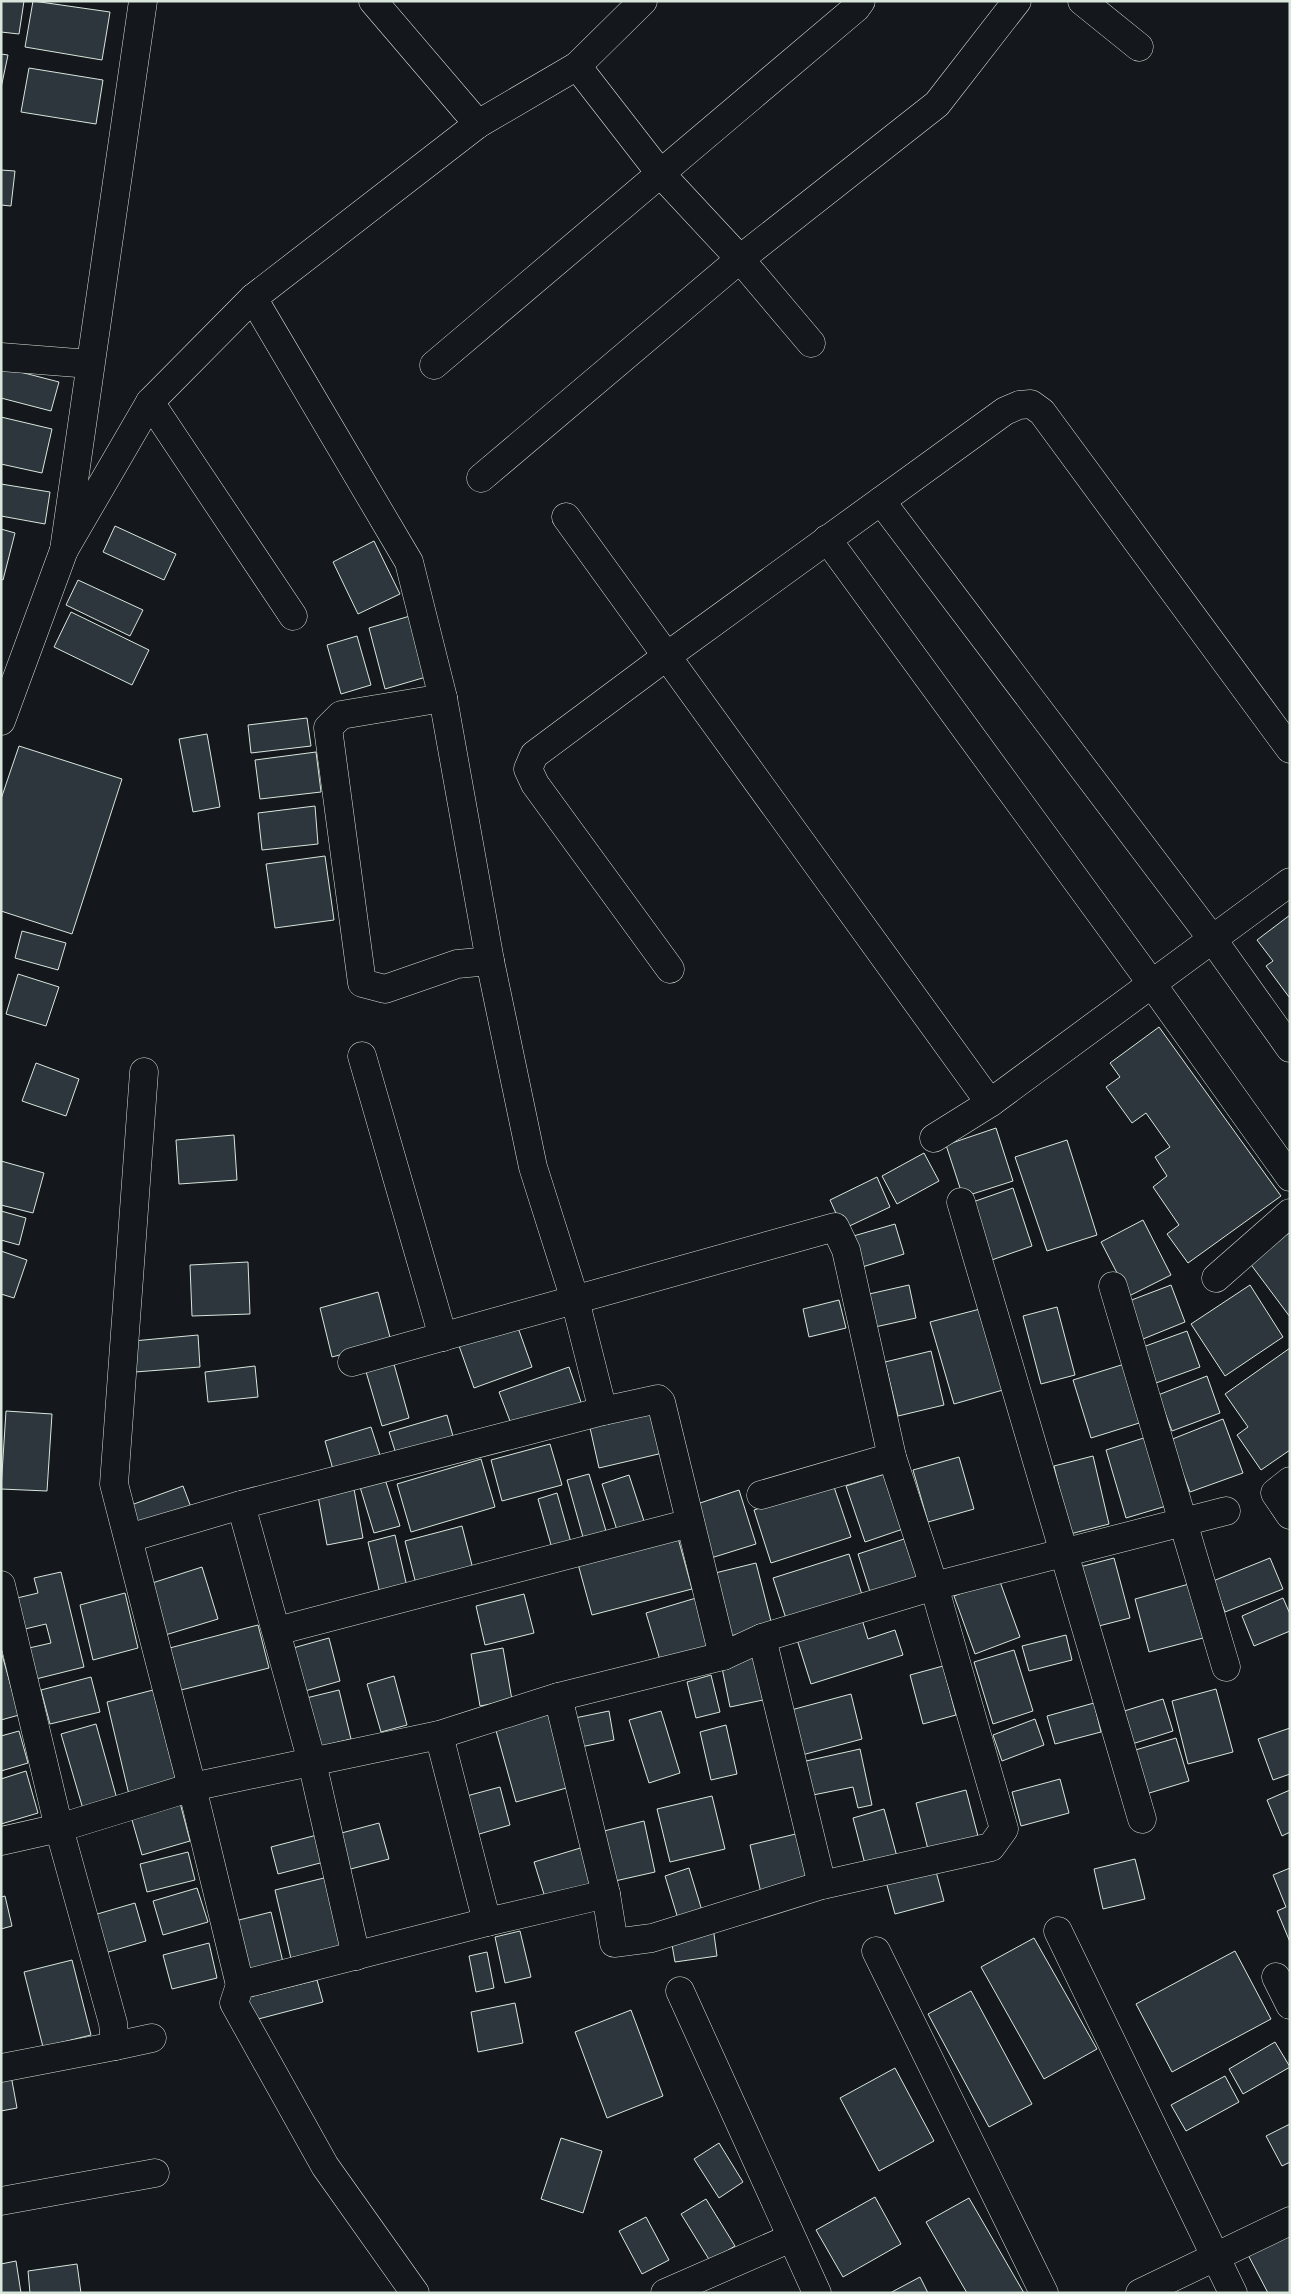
<svg xmlns="http://www.w3.org/2000/svg" width="1291" height="2294" viewBox="0 0 1291 2294" font-family="'Crimson Pro',serif">
<style>
.building{fill:#2c363c;stroke:#d8e6dc}
.lines{fill:none;stroke-linecap:round;stroke-linejoin:round}
.minor-casing{stroke:#d8e6dc;stroke-width:29}
.tertiary-casing{stroke:#d8e6dc;stroke-width:29}
.minor{stroke:#14181c;stroke-width:28}
.tertiary{stroke:#14181c;stroke-width:28}
</style>
<rect width="100%" height="100%" fill="#14181c"/>
<g class="building">
<path d="M 1,1 L 24,1 L 19,34 L 1,32 Z"/>
<path d="M 33,1 L 110,12 L 102,60 L 25,47 Z"/>
<path d="M 1,54 L 8,55 L 1,88 Z"/>
<path d="M 29,68 L 103,80 L 96,124 L 21,112 Z"/>
<path d="M 1,170 L 15,171 L 11,206 L 1,205 Z"/>
<path d="M 1,367 L 59,382 L 51,411 L 1,398 Z"/>
<path d="M 1,417 L 52,429 L 42,473 L 1,464 Z"/>
<path d="M 1,484 L 50,492 L 45,524 L 1,516 Z"/>
<path d="M 115,526 L 176,554 L 164,580 L 103,552 Z"/>
<path d="M 1,529 L 15,533 L 3,580 L 1,579 Z"/>
<path d="M 374,541 L 400,594 L 358,614 L 333,562 Z"/>
<path d="M 78,580 L 143,610 L 130,636 L 66,605 Z"/>
<path d="M 71,612 L 149,650 L 132,685 L 54,647 Z"/>
<path d="M 410,616 L 426,677 L 385,689 L 369,628 Z"/>
<path d="M 357,636 L 371,685 L 341,694 L 327,645 Z"/>
<path d="M 307,718 L 311,746 L 251,753 L 248,725 Z"/>
<path d="M 207,734 L 220,807 L 193,812 L 179,739 Z"/>
<path d="M 19,746 L 122,779 L 72,934 L 1,911 L 1,799 Z"/>
<path d="M 316,752 L 321,792 L 260,799 L 255,760 Z"/>
<path d="M 315,806 L 318,844 L 262,850 L 258,813 Z"/>
<path d="M 325,856 L 334,920 L 275,928 L 266,864 Z"/>
<path d="M 1290,915 L 1290,997 L 1289,997 L 1266,966 L 1273,961 L 1257,940 Z"/>
<path d="M 22,931 L 66,943 L 58,970 L 15,958 Z"/>
<path d="M 18,974 L 59,987 L 46,1026 L 6,1014 Z"/>
<path d="M 1159,1027 L 1281,1196 L 1188,1263 L 1167,1234 L 1179,1225 L 1153,1187 L 1167,1176 L 1155,1157 L 1170,1147 L 1146,1113 L 1132,1123 L 1106,1087 L 1120,1077 L 1110,1063 Z"/>
<path d="M 36,1063 L 79,1079 L 66,1116 L 22,1101 Z"/>
<path d="M 996,1128 L 1013,1181 L 963,1197 L 946,1145 Z"/>
<path d="M 234,1135 L 237,1180 L 179,1184 L 176,1140 Z"/>
<path d="M 1067,1140 L 1097,1235 L 1047,1251 L 1015,1157 Z"/>
<path d="M 924,1153 L 939,1181 L 897,1204 L 882,1176 Z"/>
<path d="M 1,1161 L 44,1173 L 33,1213 L 1,1205 Z"/>
<path d="M 877,1177 L 890,1207 L 843,1229 L 830,1200 Z"/>
<path d="M 1013,1188 L 1032,1246 L 986,1262 L 967,1204 Z"/>
<path d="M 1,1211 L 26,1218 L 19,1245 L 1,1240 Z"/>
<path d="M 1143,1220 L 1171,1275 L 1129,1296 L 1101,1242 Z"/>
<path d="M 895,1224 L 904,1254 L 859,1268 L 850,1237 Z"/>
<path d="M 1290,1232 L 1290,1317 L 1249,1262 Z"/>
<path d="M 1,1251 L 27,1260 L 14,1298 L 1,1294 Z"/>
<path d="M 248,1262 L 250,1314 L 192,1316 L 190,1265 Z"/>
<path d="M 909,1285 L 916,1318 L 875,1327 L 869,1294 Z"/>
<path d="M 1171,1285 L 1185,1322 L 1143,1339 L 1129,1301 Z"/>
<path d="M 1250,1285 L 1283,1337 L 1225,1376 L 1191,1324 Z"/>
<path d="M 378,1292 L 391,1341 L 332,1357 L 320,1308 Z"/>
<path d="M 839,1300 L 846,1328 L 809,1337 L 803,1309 Z"/>
<path d="M 1057,1307 L 1075,1375 L 1041,1384 L 1023,1316 Z"/>
<path d="M 980,1309 L 1003,1390 L 954,1404 L 930,1322 Z"/>
<path d="M 516,1322 L 532,1367 L 474,1388 L 458,1343 Z"/>
<path d="M 1187,1331 L 1200,1367 L 1156,1383 L 1143,1347 Z"/>
<path d="M 198,1335 L 200,1367 L 135,1372 L 133,1341 Z"/>
<path d="M 1290,1348 L 1290,1450 L 1261,1470 L 1237,1435 L 1248,1427 L 1225,1394 Z"/>
<path d="M 931,1351 L 944,1405 L 898,1416 L 885,1362 Z"/>
<path d="M 392,1357 L 409,1418 L 382,1426 L 364,1365 Z"/>
<path d="M 1131,1362 L 1149,1420 L 1091,1438 L 1073,1380 Z"/>
<path d="M 255,1366 L 258,1397 L 208,1402 L 205,1372 Z"/>
<path d="M 569,1367 L 582,1405 L 513,1429 L 499,1392 Z"/>
<path d="M 1207,1376 L 1220,1413 L 1172,1431 L 1158,1395 Z"/>
<path d="M 655,1403 L 667,1452 L 599,1468 L 588,1419 Z"/>
<path d="M 6,1411 L 52,1414 L 47,1491 L 1,1489 Z"/>
<path d="M 447,1415 L 455,1443 L 398,1460 L 389,1432 Z"/>
<path d="M 1223,1419 L 1243,1473 L 1190,1492 L 1170,1440 Z"/>
<path d="M 371,1427 L 381,1458 L 334,1473 L 325,1441 Z"/>
<path d="M 1153,1435 L 1173,1504 L 1126,1518 L 1106,1450 Z"/>
<path d="M 550,1444 L 562,1485 L 502,1501 L 491,1460 Z"/>
<path d="M 1093,1456 L 1109,1524 L 1070,1534 L 1054,1466 Z"/>
<path d="M 959,1457 L 974,1509 L 928,1522 L 913,1470 Z"/>
<path d="M 481,1459 L 495,1507 L 411,1532 L 397,1484 Z"/>
<path d="M 589,1474 L 606,1531 L 583,1537 L 567,1480 Z"/>
<path d="M 885,1474 L 903,1529 L 865,1542 L 846,1486 Z"/>
<path d="M 629,1475 L 645,1524 L 618,1533 L 602,1484 Z"/>
<path d="M 385,1479 L 400,1526 L 374,1533 L 360,1487 Z"/>
<path d="M 833,1484 L 851,1537 L 771,1563 L 754,1510 Z"/>
<path d="M 183,1486 L 192,1510 L 133,1533 L 123,1508 Z"/>
<path d="M 354,1489 L 363,1538 L 327,1545 L 318,1496 Z"/>
<path d="M 739,1490 L 756,1544 L 711,1558 L 694,1505 Z"/>
<path d="M 557,1493 L 572,1546 L 553,1552 L 538,1499 Z"/>
<path d="M 462,1526 L 474,1573 L 417,1588 L 405,1541 Z"/>
<path d="M 395,1535 L 408,1591 L 381,1598 L 368,1542 Z"/>
<path d="M 678,1538 L 692,1589 L 592,1615 L 578,1564 Z"/>
<path d="M 904,1539 L 918,1579 L 871,1595 L 858,1554 Z"/>
<path d="M 849,1554 L 864,1601 L 788,1625 L 773,1578 Z"/>
<path d="M 1114,1558 L 1130,1618 L 1087,1629 L 1072,1569 Z"/>
<path d="M 1270,1558 L 1283,1589 L 1225,1612 L 1213,1581 Z"/>
<path d="M 756,1563 L 772,1625 L 727,1637 L 711,1574 Z"/>
<path d="M 202,1567 L 218,1619 L 162,1636 L 146,1585 Z"/>
<path d="M 61,1572 L 84,1667 L 36,1679 L 29,1648 L 51,1643 L 46,1624 L 25,1629 L 17,1598 L 38,1593 L 34,1578 Z"/>
<path d="M 999,1579 L 1020,1637 L 975,1654 L 954,1596 Z"/>
<path d="M 1189,1584 L 1203,1638 L 1149,1652 L 1135,1599 Z"/>
<path d="M 125,1593 L 138,1648 L 93,1660 L 80,1605 Z"/>
<path d="M 524,1594 L 534,1633 L 485,1645 L 476,1606 Z"/>
<path d="M 696,1598 L 709,1646 L 660,1660 L 646,1613 Z"/>
<path d="M 1283,1598 L 1290,1614 L 1290,1631 L 1254,1646 L 1242,1616 Z"/>
<path d="M 860,1613 L 868,1639 L 895,1630 L 903,1655 L 811,1684 L 795,1633 Z"/>
<path d="M 258,1625 L 269,1668 L 173,1692 L 162,1650 Z"/>
<path d="M 1066,1635 L 1072,1660 L 1029,1671 L 1022,1646 Z"/>
<path d="M 329,1638 L 340,1681 L 305,1691 L 293,1648 Z"/>
<path d="M 503,1648 L 512,1700 L 480,1706 L 471,1654 Z"/>
<path d="M 1014,1650 L 1033,1711 L 993,1724 L 974,1662 Z"/>
<path d="M 1,1651 L 19,1715 L 1,1720 Z"/>
<path d="M 754,1657 L 763,1700 L 730,1707 L 721,1663 Z"/>
<path d="M 943,1666 L 956,1715 L 923,1724 L 910,1675 Z"/>
<path d="M 711,1675 L 720,1712 L 696,1718 L 687,1682 Z"/>
<path d="M 394,1676 L 407,1725 L 381,1732 L 367,1684 Z"/>
<path d="M 91,1677 L 100,1712 L 50,1724 L 41,1690 Z"/>
<path d="M 1216,1689 L 1233,1752 L 1188,1764 L 1172,1701 Z"/>
<path d="M 153,1690 L 178,1787 L 130,1799 L 107,1702 Z"/>
<path d="M 339,1690 L 351,1739 L 310,1749 L 298,1700 Z"/>
<path d="M 851,1694 L 862,1739 L 802,1755 L 791,1710 Z"/>
<path d="M 1163,1699 L 1173,1731 L 1132,1744 L 1121,1712 Z"/>
<path d="M 1094,1703 L 1101,1732 L 1055,1744 L 1047,1716 Z"/>
<path d="M 609,1711 L 614,1740 L 576,1748 L 570,1719 Z"/>
<path d="M 661,1711 L 680,1773 L 649,1783 L 629,1720 Z"/>
<path d="M 549,1712 L 570,1787 L 516,1802 L 495,1727 Z"/>
<path d="M 1035,1719 L 1044,1745 L 1002,1761 L 993,1735 Z"/>
<path d="M 96,1724 L 117,1799 L 83,1809 L 61,1734 Z"/>
<path d="M 726,1725 L 737,1774 L 711,1780 L 700,1732 Z"/>
<path d="M 1290,1728 L 1290,1774 L 1273,1780 L 1258,1739 Z"/>
<path d="M 19,1731 L 28,1763 L 1,1771 L 1,1736 Z"/>
<path d="M 1176,1738 L 1189,1781 L 1146,1794 L 1132,1751 Z"/>
<path d="M 860,1749 L 872,1805 L 858,1808 L 853,1787 L 813,1795 L 806,1761 Z"/>
<path d="M 26,1771 L 38,1813 L 1,1824 L 1,1779 Z"/>
<path d="M 1060,1779 L 1069,1813 L 1021,1826 L 1012,1792 Z"/>
<path d="M 500,1787 L 510,1825 L 469,1837 L 459,1798 Z"/>
<path d="M 966,1790 L 979,1840 L 929,1853 L 916,1803 Z"/>
<path d="M 1290,1790 L 1290,1832 L 1282,1836 L 1267,1800 Z"/>
<path d="M 712,1796 L 725,1849 L 670,1862 L 657,1809 Z"/>
<path d="M 179,1799 L 190,1841 L 142,1855 L 130,1813 Z"/>
<path d="M 884,1809 L 899,1864 L 867,1872 L 853,1818 Z"/>
<path d="M 644,1821 L 655,1872 L 615,1881 L 604,1831 Z"/>
<path d="M 379,1823 L 389,1859 L 343,1871 L 334,1835 Z"/>
<path d="M 804,1832 L 816,1884 L 762,1897 L 750,1845 Z"/>
<path d="M 317,1835 L 324,1862 L 278,1874 L 271,1847 Z"/>
<path d="M 587,1846 L 600,1888 L 547,1904 L 534,1862 Z"/>
<path d="M 188,1852 L 195,1880 L 147,1892 L 140,1864 Z"/>
<path d="M 1135,1859 L 1145,1899 L 1103,1909 L 1094,1869 Z"/>
<path d="M 934,1864 L 944,1901 L 895,1914 L 885,1878 Z"/>
<path d="M 689,1868 L 703,1914 L 679,1922 L 665,1876 Z"/>
<path d="M 1290,1868 L 1290,1942 L 1277,1911 L 1286,1907 L 1273,1875 Z"/>
<path d="M 328,1877 L 345,1950 L 292,1963 L 275,1890 Z"/>
<path d="M 197,1888 L 208,1922 L 163,1935 L 153,1901 Z"/>
<path d="M 5,1896 L 12,1926 L 1,1929 L 1,1897 Z"/>
<path d="M 135,1903 L 146,1941 L 98,1955 L 87,1917 Z"/>
<path d="M 271,1912 L 283,1962 L 239,1973 L 227,1923 Z"/>
<path d="M 713,1927 L 717,1956 L 675,1962 L 670,1933 Z"/>
<path d="M 520,1931 L 531,1977 L 505,1983 L 495,1937 Z"/>
<path d="M 1034,1938 L 1097,2049 L 1044,2079 L 981,1967 Z"/>
<path d="M 209,1943 L 217,1978 L 172,1989 L 163,1955 Z"/>
<path d="M 1235,1951 L 1271,2019 L 1172,2072 L 1136,2004 Z"/>
<path d="M 487,1952 L 494,1988 L 476,1992 L 469,1956 Z"/>
<path d="M 72,1960 L 91,2035 L 43,2047 L 24,1972 Z"/>
<path d="M 317,1980 L 323,2002 L 247,2022 L 241,1999 Z"/>
<path d="M 971,1991 L 1032,2104 L 989,2127 L 928,2014 Z"/>
<path d="M 515,2003 L 523,2043 L 478,2052 L 471,2012 Z"/>
<path d="M 631,2010 L 663,2096 L 607,2118 L 575,2032 Z"/>
<path d="M 1275,2042 L 1290,2067 L 1243,2094 L 1229,2069 Z"/>
<path d="M 895,2068 L 934,2141 L 879,2171 L 840,2098 Z"/>
<path d="M 10,2070 L 17,2108 L 1,2111 L 1,2072 Z"/>
<path d="M 1225,2076 L 1239,2102 L 1186,2131 L 1171,2105 Z"/>
<path d="M 1290,2124 L 1290,2162 L 1282,2166 L 1266,2136 Z"/>
<path d="M 561,2138 L 602,2151 L 583,2213 L 541,2199 Z"/>
<path d="M 719,2143 L 743,2182 L 719,2198 L 694,2159 Z"/>
<path d="M 875,2197 L 901,2244 L 843,2277 L 816,2230 Z"/>
<path d="M 969,2198 L 1024,2293 L 967,2293 L 926,2222 Z"/>
<path d="M 706,2199 L 735,2246 L 710,2261 L 681,2214 Z"/>
<path d="M 646,2217 L 669,2260 L 642,2274 L 619,2231 Z"/>
<path d="M 1290,2227 L 1290,2293 L 1268,2293 L 1246,2251 Z"/>
<path d="M 16,2261 L 21,2293 L 1,2293 L 1,2264 Z"/>
<path d="M 77,2264 L 81,2293 L 30,2293 L 28,2271 Z"/>
<path d="M 920,2277 L 928,2293 L 890,2293 Z"/>
</g>
<g class="lines">
<defs>
<g id="minor">
<path d="M 373,1 L 478,124"/>
<path d="M 1082,1 L 1139,47"/>
<path d="M 577,66 L 660,173 L 740,259 L 811,343"/>
<path d="M 253,298 L 409,562 L 443,698 L 490,961 L 533,1167 L 575,1300 L 603,1411"/>
<path d="M 1,357 L 90,364"/>
<path d="M 434,365 L 856,8 L 861,1"/>
<path d="M 150,402 L 293,616"/>
<path d="M 481,478 L 740,259 L 937,104 L 1017,1"/>
<path d="M 881,501 L 1213,940 L 1290,1048"/>
<path d="M 566,517 L 990,1103"/>
<path d="M 827,539 L 1152,984 L 1290,1177"/>
<path d="M 64,550 L 143,1"/>
<path d="M 443,698 L 341,715 L 328,728 L 362,983 L 385,989 L 457,964 L 490,961"/>
<path d="M 670,969 L 535,784 L 528,769 L 534,755 L 667,656 L 1005,411 L 1019,405 L 1031,404 L 1042,412 L 1290,749"/>
<path d="M 362,1056 L 443,1337"/>
<path d="M 144,1072 L 114,1484 L 192,1787 L 240,1985"/>
<path d="M 934,1138 L 990,1103 L 1290,882"/>
<path d="M 961,1202 L 1142,1819"/>
<path d="M 1216,1278 L 1290,1213"/>
<path d="M 1113,1286 L 1226,1667"/>
<path d="M 352,1362 L 835,1227 L 846,1250 L 892,1457 L 934,1586 L 1004,1829 L 991,1847 L 822,1885 L 652,1938 L 614,1943 L 606,1894 L 558,1697"/>
<path d="M 1290,1481 L 1275,1493 L 1290,1515"/>
<path d="M 761,1495 L 892,1457"/>
<path d="M 241,1505 L 312,1762 L 356,1956"/>
<path d="M 129,1538 L 241,1505 L 603,1411 L 658,1399 L 661,1402 L 723,1656"/>
<path d="M 1,1585 L 59,1828 L 113,2023 L 115,2046 L 1,2068"/>
<path d="M 277,1631 L 690,1523"/>
<path d="M 762,1638 L 822,1885"/>
<path d="M 439,1735 L 487,1922"/>
<path d="M 1,1841 L 59,1828 L 192,1787 L 439,1735 L 558,1697 L 723,1656 L 762,1638 L 934,1586 L 1226,1511"/>
<path d="M 1058,1931 L 1233,2293"/>
<path d="M 876,1951 L 1044,2293"/>
<path d="M 1276,1977 L 1290,2005"/>
<path d="M 680,1991 L 817,2293"/>
<path d="M 115,2046 L 152,2038"/>
<path d="M 1,2201 L 155,2173"/>
<path d="M 415,2293 L 325,2166 L 234,2003 L 240,1985 L 487,1922 L 606,1894"/>
<path d="M 665,2293 L 791,2238"/>
<path d="M 1140,2293 L 1290,2221"/>
</g>
<path id="tertiary" d="M 1,721 L 64,550 L 150,402 L 253,298 L 478,124 L 577,66 L 643,1"/>
</defs>
<use href="#minor" class="minor-casing"/>
<use href="#tertiary" class="tertiary-casing"/>
<use href="#minor" class="minor"/>
<use href="#tertiary" class="tertiary"/>
</g>
<rect width="1291" height="2294" fill="none" stroke="#d8e6dc" stroke-width="5"/>
</svg>
